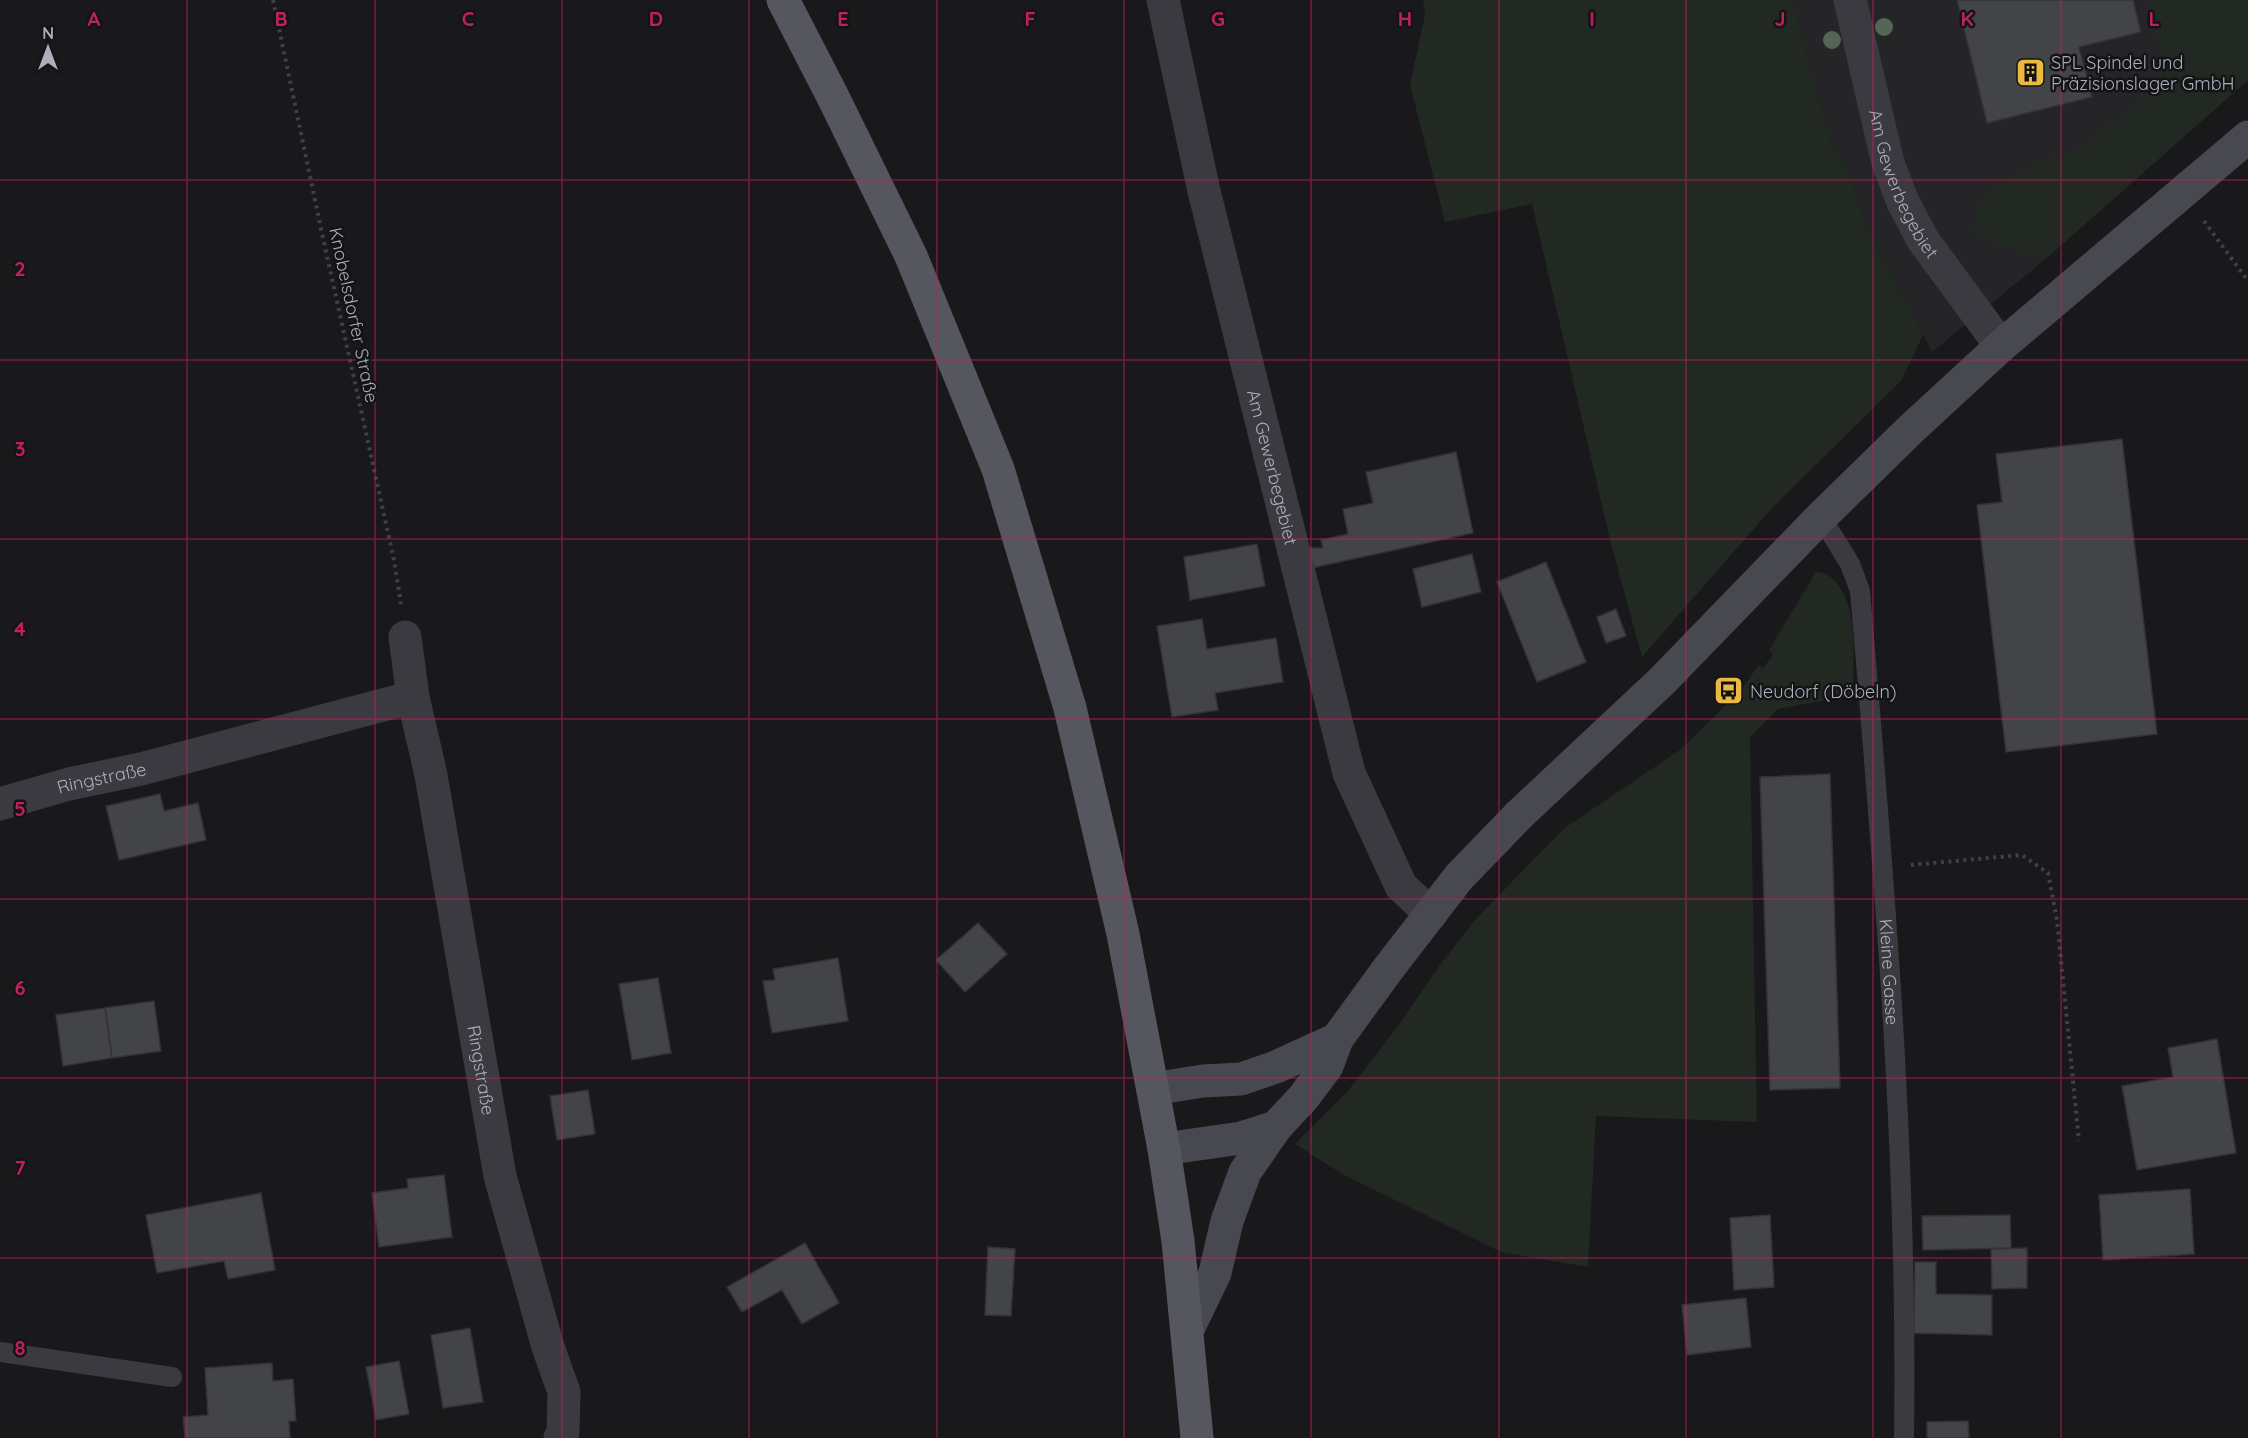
<svg xmlns="http://www.w3.org/2000/svg" width="2248" height="1438" viewBox="0 0 2248 1438" font-family="Quicksand,sans-serif">
<style>
.built{fill:#252528}
.green{fill:#212922}
.building{fill:#434448;stroke:#333337;stroke-width:1.5}
.lines{fill:none;stroke-linecap:round;stroke-linejoin:round}
.path{stroke:#404147;stroke-width:4;stroke-dasharray:3 4.5;stroke-linecap:butt}
.service{stroke:#3a3a40;stroke-width:20}
.minor{stroke:#3a3a40;stroke-width:33}
.secondary{stroke:#484950;stroke-width:33}
.primary{stroke:#56575e;stroke-width:33}
.tree{fill:#546556}
.grid{fill:none;stroke:#c12060;stroke-width:1.5;stroke-opacity:0.55}
.labels{text-anchor:middle;dominant-baseline:central;stroke-width:5;stroke-linejoin:round;paint-order:stroke}
.poi-label{font-size:18px;fill:#acafba;stroke:#141416;text-anchor:start}
.street-label{font-size:18px;fill:#acafba;stroke:#141416}
.grid-label{font-size:20px;text-anchor:middle;font-weight:bold;fill:#c12060;stroke:#141416;stroke-width:5;stroke-linejoin:round;paint-order:stroke}
</style>
<rect width="100%" height="100%" fill="#19191b"/>
<path class="built" d="M 1793,0 L 2248,0 L 2248,80 L 2048,257 L 1932,352 L 1871,236 L 1846,166 L 1832,148 Z"/>
<g class="green">
<path d="M 1423,0 L 1793,0 L 1832,148 L 1846,166 L 1871,236 L 1923,335 L 1901,381 L 1771,509 L 1642,657 L 1611,544 L 1532,204 L 1445,222 L 1410,85 L 1425,15 Z"/>
<path d="M 2149,0 L 2248,0 L 2248,80 L 2048,257 L 1997,245 L 1973,231 L 1984,194 L 2006,179 L 2090,141 L 2167,82 Z"/>
<path d="M 1816,572 C 1820,573 1826,573 1829,576 C 1860,596 1853,662 1853,695 L 1778,709 L 1750,737 L 1757,1122 L 1596,1116 L 1588,1267 L 1501,1252 L 1344,1175 L 1295,1144 L 1347,1092 L 1395,1030 L 1440,965 L 1474,921 L 1533,860 L 1566,827 L 1680,750 L 1741,690 L 1758,666 L 1763,668 L 1773,655 L 1769,650 Z"/>
</g>
<g class="building">
<path d="M 1957,0 L 2133,0 L 2141,32 L 2079,47 L 2092,97 L 1987,123 Z"/>
<path d="M 2122,439 L 2157,734 L 2006,752 L 1977,505 L 2002,502 L 1996,454 Z"/>
<path d="M 1456,452 L 1473,533 L 1311,568 L 1306,548 L 1323,548 L 1321,540 L 1348,534 L 1343,509 L 1373,503 L 1366,472 Z"/>
<path d="M 1257,544 L 1265,586 L 1190,600 L 1184,557 Z"/>
<path d="M 1472,554 L 1481,592 L 1422,607 L 1413,569 Z"/>
<path d="M 1546,562 L 1586,662 L 1537,682 L 1497,582 Z"/>
<path d="M 1616,609 L 1626,636 L 1606,643 L 1597,617 Z"/>
<path d="M 1202,619 L 1207,649 L 1276,638 L 1283,682 L 1215,693 L 1218,710 L 1172,717 L 1157,626 Z"/>
<path d="M 1830,774 L 1840,1088 L 1770,1090 L 1760,777 Z"/>
<path d="M 160,794 L 164,811 L 198,803 L 206,840 L 119,860 L 106,806 Z"/>
<path d="M 978,923 L 1007,954 L 965,992 L 936,960 Z"/>
<path d="M 838,958 L 848,1021 L 772,1033 L 763,981 L 775,980 L 773,969 Z"/>
<path d="M 658,978 L 671,1053 L 632,1060 L 619,984 Z"/>
<path d="M 154,1001 L 161,1051 L 112,1058 L 105,1008 Z"/>
<path d="M 105,1008 L 112,1058 L 63,1066 L 56,1015 Z"/>
<path d="M 2217,1039 L 2236,1153 L 2137,1170 L 2122,1086 L 2173,1077 L 2168,1048 Z"/>
<path d="M 588,1090 L 595,1134 L 557,1140 L 550,1096 Z"/>
<path d="M 444,1175 L 452,1237 L 379,1247 L 372,1193 L 408,1188 L 407,1179 Z"/>
<path d="M 2190,1189 L 2194,1254 L 2103,1260 L 2099,1195 Z"/>
<path d="M 261,1193 L 275,1270 L 228,1279 L 224,1261 L 157,1273 L 146,1215 Z"/>
<path d="M 1770,1215 L 1774,1287 L 1734,1290 L 1730,1218 Z"/>
<path d="M 2010,1215 L 2011,1248 L 1923,1250 L 1922,1216 Z"/>
<path d="M 805,1243 L 839,1303 L 802,1324 L 782,1290 L 742,1312 L 727,1287 Z"/>
<path d="M 988,1247 L 1015,1249 L 1011,1316 L 985,1315 Z"/>
<path d="M 2027,1248 L 2027,1288 L 1992,1289 L 1991,1249 Z"/>
<path d="M 1915,1262 L 1936,1262 L 1936,1294 L 1992,1295 L 1992,1335 L 1914,1333 Z"/>
<path d="M 1746,1298 L 1751,1347 L 1687,1355 L 1682,1305 Z"/>
<path d="M 470,1328 L 483,1402 L 443,1408 L 431,1335 Z"/>
<path d="M 399,1361 L 409,1414 L 376,1420 L 366,1367 Z"/>
<path d="M 272,1363 L 273,1381 L 293,1379 L 296,1421 L 289,1421 L 290,1438 L 185,1438 L 183,1417 L 208,1415 L 205,1368 Z"/>
<path d="M 1968,1421 L 1969,1438 L 1927,1438 L 1927,1422 Z"/>
</g>
<g class="lines">
<g class="path">
<path d="M 273,0 L 323,238 L 394,560 L 401,604"/>
<path d="M 2204,221 L 2248,281"/>
<path d="M 1911,865 L 2022,855 L 2048,873 L 2057,920 L 2079,1141"/>
</g>
<g class="service">
<path id="s1" d="M 1821,517 L 1850,564 L 1860,591 C 1884,873 1908,1155 1904,1438"/>
<path d="M 0,1352 L 172,1377"/>
</g>
<g class="minor">
<path id="s2" d="M 1163,0 L 1204,191 L 1349,773 L 1401,886 L 1431,914"/>
<path id="s3" d="M 1850,0 L 1888,163 L 1903,202 L 1923,240 L 2001,346"/>
<path id="s4" d="M 405,637 L 413,697 L 431,775 L 500,1176 L 548,1347 L 564,1392 L 563,1432 L 560,1438"/>
<path id="s5" d="M 0,804 L 69,784 L 141,769 L 413,697"/>
</g>
<g class="secondary">
<path d="M 1153,1089 L 1203,1081 L 1241,1079 L 1276,1067 L 1337,1039"/>
<path d="M 1164,1149 L 1241,1138 L 1276,1127"/>
<path d="M 1188,1329 L 1215,1273 L 1227,1221 L 1245,1172 L 1276,1127 L 1303,1098 L 1327,1066 L 1337,1039 L 1388,969 L 1459,877 L 1519,815 L 1662,681 L 1821,517 L 1910,430 L 2001,346 L 2248,137"/>
</g>
<path class="primary" d="M 783,0 L 833,97 L 911,256 L 998,469 L 1070,708 L 1123,934 L 1164,1149 L 1178,1241 L 1197,1438"/>
</g>
<g class="tree">
<circle cx="1884" cy="27" r="9"/>
<circle cx="1832" cy="40" r="9"/>
</g>
<path class="grid" d="M 187,0 L 187,1438M 375,0 L 375,1438M 562,0 L 562,1438M 749,0 L 749,1438M 937,0 L 937,1438M 1124,0 L 1124,1438M 1311,0 L 1311,1438M 1499,0 L 1499,1438M 1686,0 L 1686,1438M 1873,0 L 1873,1438M 2061,0 L 2061,1438M 0,180 L 2248,180M 0,360 L 2248,360M 0,539 L 2248,539M 0,719 L 2248,719M 0,899 L 2248,899M 0,1078 L 2248,1078M 0,1258 L 2248,1258"/>
<defs>
<symbol id="building-square" viewBox="-11 -11 22 22"><rect x="-9" y="-9" width="18" height="18" rx="4" fill="#ebb941" stroke="#141416"/><path d="M-4-6H4V6H1V3H-1V6H-4ZM-2.5-4.3h1.7v1.8h-1.7ZM.8-4.3h1.7v1.8H.8ZM-2.5-1h1.7V.8h-1.7ZM.8-1h1.7V.8H.8Z" fill="#111"/></symbol>
<symbol id="bus-square" viewBox="-11 -11 22 22"><rect x="-9" y="-9" width="18" height="18" rx="4" fill="#ebb941" stroke="#141416"/><path d="M-5-6H5V4H4V6H2V4H-2V6H-4V4H-5ZM-3.5-4V0h7V-4ZM-3.5 1.2v1.5H-2V1.2ZM2 1.2v1.5H3.5V1.2Z" fill="#111"/></symbol>
</defs>
<g fill-rule="evenodd">
<use href="#building-square" x="2014" y="56" width="33" height="33"/>
<use href="#bus-square" x="1712" y="674" width="33" height="33"/>
</g>
<g class="labels">
<g class="poi-label">
<text x="2051" y="62">SPL Spindel und<tspan x="2051" dy="21">Präzisionslager GmbH</tspan></text>
<text x="1750" y="691">Neudorf (Döbeln)</text>
</g>
<g class="street-label">
<text stroke="none"><textPath href="#s3" startOffset="192">Am Gewerbegebiet</textPath></text>
<text transform="translate(354 315) rotate(78)">Knobelsdorfer Straße</text>
<text stroke="none"><textPath href="#s2" startOffset="480">Am Gewerbegebiet</textPath></text>
<text stroke="none"><textPath href="#s5" startOffset="105">Ringstraße</textPath></text>
<text stroke="none"><textPath href="#s1" startOffset="466">Kleine Gasse</textPath></text>
<text stroke="none"><textPath href="#s4" startOffset="440">Ringstraße</textPath></text>
</g>
</g>
<g class="grid-label">
<text x="94" y="26">A</text>
<text x="281" y="26">B</text>
<text x="468" y="26">C</text>
<text x="656" y="26">D</text>
<text x="843" y="26">E</text>
<text x="1030" y="26">F</text>
<text x="1218" y="26">G</text>
<text x="1405" y="26">H</text>
<text x="1592" y="26">I</text>
<text x="1780" y="26">J</text>
<text x="1967" y="26">K</text>
<text x="2154" y="26">L</text>
<text x="20" y="276">2</text>
<text x="20" y="456">3</text>
<text x="20" y="636">4</text>
<text x="20" y="816">5</text>
<text x="20" y="995">6</text>
<text x="20" y="1175">7</text>
<text x="20" y="1355">8</text>
</g>
<g transform="translate(48 48)" stroke="#141416" stroke-width="4.5" paint-order="stroke">
<path d="M0-4.5L10 22L0 15L-10 22Z" fill="#acafba"/>
<text y="-9" font-size="16" font-weight="bold" text-anchor="middle" fill="#acafba">N</text>
</g>
</svg>
